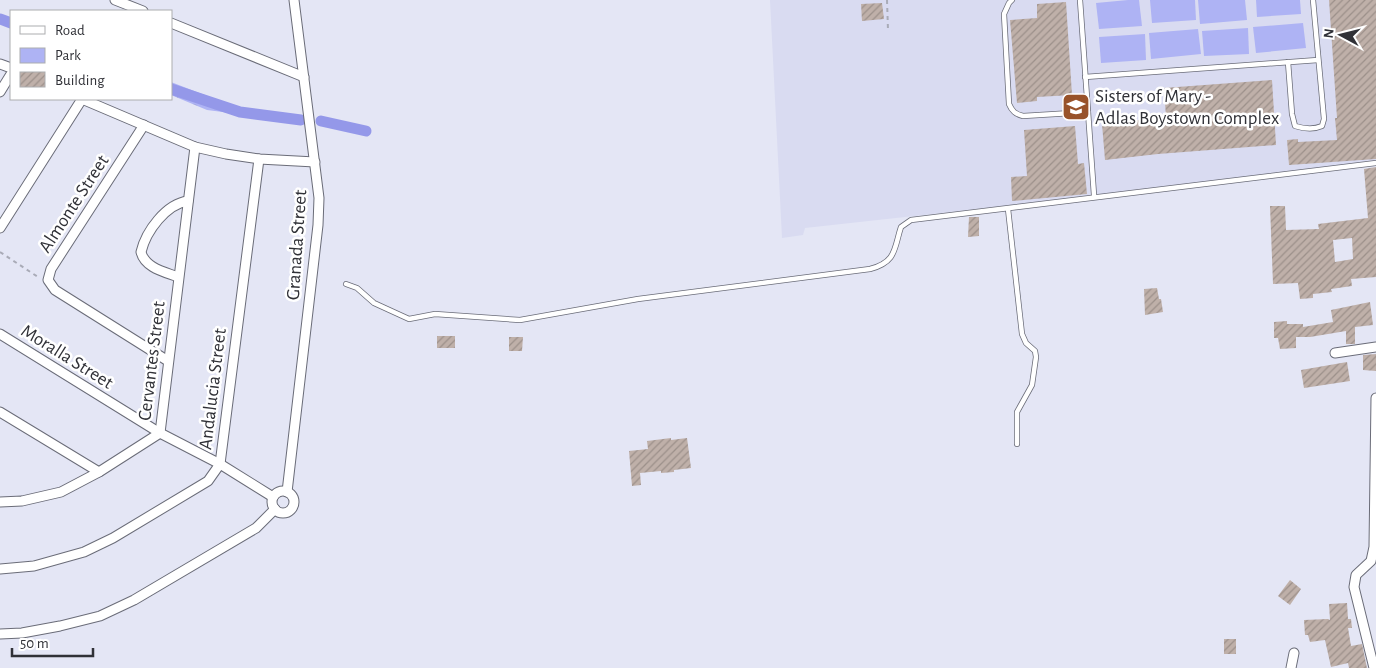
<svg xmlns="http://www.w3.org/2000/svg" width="1376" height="668" viewBox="0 0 1376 668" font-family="'Alegreya Sans',sans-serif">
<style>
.built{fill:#d9dbf1}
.forest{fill:url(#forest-crowns)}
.park{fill:#aeb3f4}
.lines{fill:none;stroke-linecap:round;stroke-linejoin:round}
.canal{stroke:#9498e9;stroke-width:11}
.building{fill:url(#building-hatch);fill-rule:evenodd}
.service-casing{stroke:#6a6c78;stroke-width:6}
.minor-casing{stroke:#6a6c78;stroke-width:11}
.path{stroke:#a9abb7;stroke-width:2;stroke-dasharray:4 4;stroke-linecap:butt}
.service{stroke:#fff;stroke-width:4.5}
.minor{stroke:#fff;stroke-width:9}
.labels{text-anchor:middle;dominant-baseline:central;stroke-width:5;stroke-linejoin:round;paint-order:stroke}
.poi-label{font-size:19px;fill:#303137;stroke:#fff;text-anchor:start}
.street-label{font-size:19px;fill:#303137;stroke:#fff}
</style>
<defs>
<pattern id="forest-crowns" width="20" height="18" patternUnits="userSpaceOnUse" patternTransform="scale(1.25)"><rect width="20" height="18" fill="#aeb3f4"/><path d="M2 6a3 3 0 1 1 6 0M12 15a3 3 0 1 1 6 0" fill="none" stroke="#8e92c6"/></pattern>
<pattern id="building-hatch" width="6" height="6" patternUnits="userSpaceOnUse" patternTransform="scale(1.25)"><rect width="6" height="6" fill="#bfb0a9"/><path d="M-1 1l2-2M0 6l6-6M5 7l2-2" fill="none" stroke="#9c908a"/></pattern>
</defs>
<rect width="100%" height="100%" fill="#e4e6f5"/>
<path class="built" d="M 770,0 L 1376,0 L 1376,162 L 1005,206 L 805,228 L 803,235 L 782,238 Z"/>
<path class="forest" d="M 171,82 L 241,109 L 300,116 L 302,122 L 207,110 L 171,95 Z"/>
<g class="park">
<path d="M 1128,0 L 1139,0 L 1142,26 L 1099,29 L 1096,3 Z"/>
<path d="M 1150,0 L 1195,0 L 1196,20 L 1152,23 Z"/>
<path d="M 1198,0 L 1245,0 L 1247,20 L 1200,24 Z"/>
<path d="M 1256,0 L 1300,0 L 1301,14 L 1257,17 Z"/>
<path d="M 1303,23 L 1306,48 L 1256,53 L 1253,27 Z"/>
<path d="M 1248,28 L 1249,54 L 1204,56 L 1202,31 Z"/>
<path d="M 1198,29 L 1201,54 L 1151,59 L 1149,33 Z"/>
<path d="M 1145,34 L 1146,60 L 1101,63 L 1099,37 Z"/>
</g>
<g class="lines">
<g class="canal">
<path d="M 0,19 L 11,23"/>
<path d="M 171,89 L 240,112 L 301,120"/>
<path d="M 321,121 L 366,131"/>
</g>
</g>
<g class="building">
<path d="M 1329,0 L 1376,0 L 1376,159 L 1289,165 L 1287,140 L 1298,139 L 1298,142 L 1337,140 L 1335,118 L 1337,118 Z"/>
<path d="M 1066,2 L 1072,95 L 1037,97 L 1037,101 L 1017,103 L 1010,20 L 1037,18 L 1037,4 Z"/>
<path d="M 882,3 L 884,19 L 862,21 L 861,4 Z"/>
<path d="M 1272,80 L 1276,145 L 1158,154 L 1105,160 L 1102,124 L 1166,117 L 1164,88 Z"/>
<path d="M 1075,126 L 1078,164 L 1084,163 L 1087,194 L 1012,201 L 1011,177 L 1027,176 L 1024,130 Z"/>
<path d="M 1376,167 L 1376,277 L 1351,279 L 1352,286 L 1331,289 L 1332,292 L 1313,294 L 1313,298 L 1300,299 L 1298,283 L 1273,284 L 1270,206 L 1285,206 L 1286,230 L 1319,229 L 1318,224 L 1368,218 L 1364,169 ZM 1352,238 L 1353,259 L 1335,262 L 1333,240 Z"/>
<path d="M 969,217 L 979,217 L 979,236 L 968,237 Z"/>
<path d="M 1157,288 L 1159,299 L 1161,299 L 1163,312 L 1145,315 L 1144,289 Z"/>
<path d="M 1370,302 L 1373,325 L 1355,327 L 1355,344 L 1346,344 L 1346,331 L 1310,337 L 1296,337 L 1296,348 L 1280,349 L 1278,338 L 1274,338 L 1274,322 L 1287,321 L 1287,324 L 1303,324 L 1303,327 L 1333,322 L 1331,310 Z"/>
<rect x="437" y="336" width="18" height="12"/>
<path d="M 509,337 L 523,337 L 522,351 L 509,351 Z"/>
<path d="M 1376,354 L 1376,371 L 1363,370 L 1363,355 Z"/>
<path d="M 1347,362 L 1350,381 L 1304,388 L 1301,370 Z"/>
<path d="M 671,438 L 671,440 L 687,438 L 691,468 L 674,470 L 674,472 L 661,473 L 661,471 L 640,473 L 641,485 L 632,486 L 629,451 L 648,449 L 647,441 Z"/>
<path d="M 1290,580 L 1301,589 L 1290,605 L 1278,596 Z"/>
<path d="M 1347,603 L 1348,619 L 1351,619 L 1352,628 L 1348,628 L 1351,646 L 1362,644 L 1367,668 L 1349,668 L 1348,663 L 1331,667 L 1325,640 L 1310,642 L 1308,635 L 1305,635 L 1304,620 L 1328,619 L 1330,620 L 1329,604 Z"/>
<rect x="1224" y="639" width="12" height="15"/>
</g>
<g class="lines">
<defs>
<g id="service">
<path d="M 1012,0 L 1009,3 L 1004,14 L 1009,104 C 1012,111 1015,114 1023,116 L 1088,112"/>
<path d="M 1080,0 L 1094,195"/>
<path d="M 1288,62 L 1292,114 L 1295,126 C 1305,129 1313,130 1322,126 L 1324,119 L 1313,0"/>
<path d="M 1085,77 L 1318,60"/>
<path d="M 1008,209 L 1022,334 L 1026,343 L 1035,351 L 1036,357 L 1032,385 L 1017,412 L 1017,444"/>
<path d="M 346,284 L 357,288 L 374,303 L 409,319 L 435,314 L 520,320 L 638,299 L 870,269 C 897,262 894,248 901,227 L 911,220 L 1376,163"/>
</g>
<g id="minor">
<path d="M 115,0 L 143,11"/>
<path d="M 171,23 L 304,77"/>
<path d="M 0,64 L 11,68"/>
<path d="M 0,92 L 11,74"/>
<path d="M 82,99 L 195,147 L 226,154 L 259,159 L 315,162"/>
<path d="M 144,125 L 51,269 L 48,280 L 55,290 L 168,361"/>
<path d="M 0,228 L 82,99"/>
<path d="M 178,277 C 165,272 145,268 141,252 C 146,231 166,204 188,201"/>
<path d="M 0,334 L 160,433 L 220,464 L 273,497"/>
<path d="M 1335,353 L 1376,347"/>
<path d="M 0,412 L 99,472"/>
<circle cx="283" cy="502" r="11"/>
<path d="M 287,492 L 318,225 L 319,198 L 294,0"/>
<path d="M 0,502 L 22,501 L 61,492 L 99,472 L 160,433 L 195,147"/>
<path d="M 0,569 L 34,566 L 84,552 L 113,538 L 208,481 L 220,464 L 259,159"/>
<path d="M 0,634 L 22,633 L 60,626 L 100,616 L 134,600 L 256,528 L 275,509"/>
<path d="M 1291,668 L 1294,653"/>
<path d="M 1374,668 L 1354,587 L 1356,575 L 1371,561 L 1374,547 L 1376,398"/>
</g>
</defs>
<use href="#service" class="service-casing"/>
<use href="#minor" class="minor-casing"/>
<g class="path">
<path d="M 887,0 L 888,30"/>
<path d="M 0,252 L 38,277"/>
</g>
<use href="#service" class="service"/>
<use href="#minor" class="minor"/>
</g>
<defs>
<symbol id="school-square" viewBox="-11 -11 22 22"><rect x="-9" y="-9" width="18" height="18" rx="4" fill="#98522a" stroke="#fff"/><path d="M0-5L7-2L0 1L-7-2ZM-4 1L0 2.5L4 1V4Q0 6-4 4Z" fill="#fff"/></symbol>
</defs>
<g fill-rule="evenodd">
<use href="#school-square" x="1060" y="91" width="32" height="32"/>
</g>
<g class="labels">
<g class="poi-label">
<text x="1095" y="96">Sisters of Mary -<tspan x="1095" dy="22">Adlas Boystown Complex</tspan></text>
</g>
<g class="street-label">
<text transform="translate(74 204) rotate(-57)">Almonte Street</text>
<text transform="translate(297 245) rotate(-86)">Granada Street</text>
<text transform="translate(67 357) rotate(32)">Moralla Street</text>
<text transform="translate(152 361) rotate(-83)">Cervantes Street</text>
<text transform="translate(213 389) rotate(-83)">Andalucia Street</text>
</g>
</g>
<rect x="10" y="10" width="162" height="90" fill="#ffffff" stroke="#acadaf"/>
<rect x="20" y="26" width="25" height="8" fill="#ffffff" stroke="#acadaf"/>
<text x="55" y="35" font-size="15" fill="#303137">Road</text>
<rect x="20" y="48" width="25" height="15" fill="#aeb3f4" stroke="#acadaf"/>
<text x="55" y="60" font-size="15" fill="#303137">Park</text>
<rect x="20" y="72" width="25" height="15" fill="url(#building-hatch)" stroke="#acadaf"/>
<text x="55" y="85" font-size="15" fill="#303137">Building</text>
<g transform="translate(1341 35) rotate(277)" stroke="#ffffff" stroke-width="4" paint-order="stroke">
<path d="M0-4L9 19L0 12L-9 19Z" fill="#303137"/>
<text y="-8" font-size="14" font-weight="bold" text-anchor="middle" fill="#303137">N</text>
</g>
<path d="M12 648v8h81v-8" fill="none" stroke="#303137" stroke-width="2.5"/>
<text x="20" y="648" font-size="15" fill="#303137" stroke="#ffffff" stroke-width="4" paint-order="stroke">50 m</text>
</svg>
